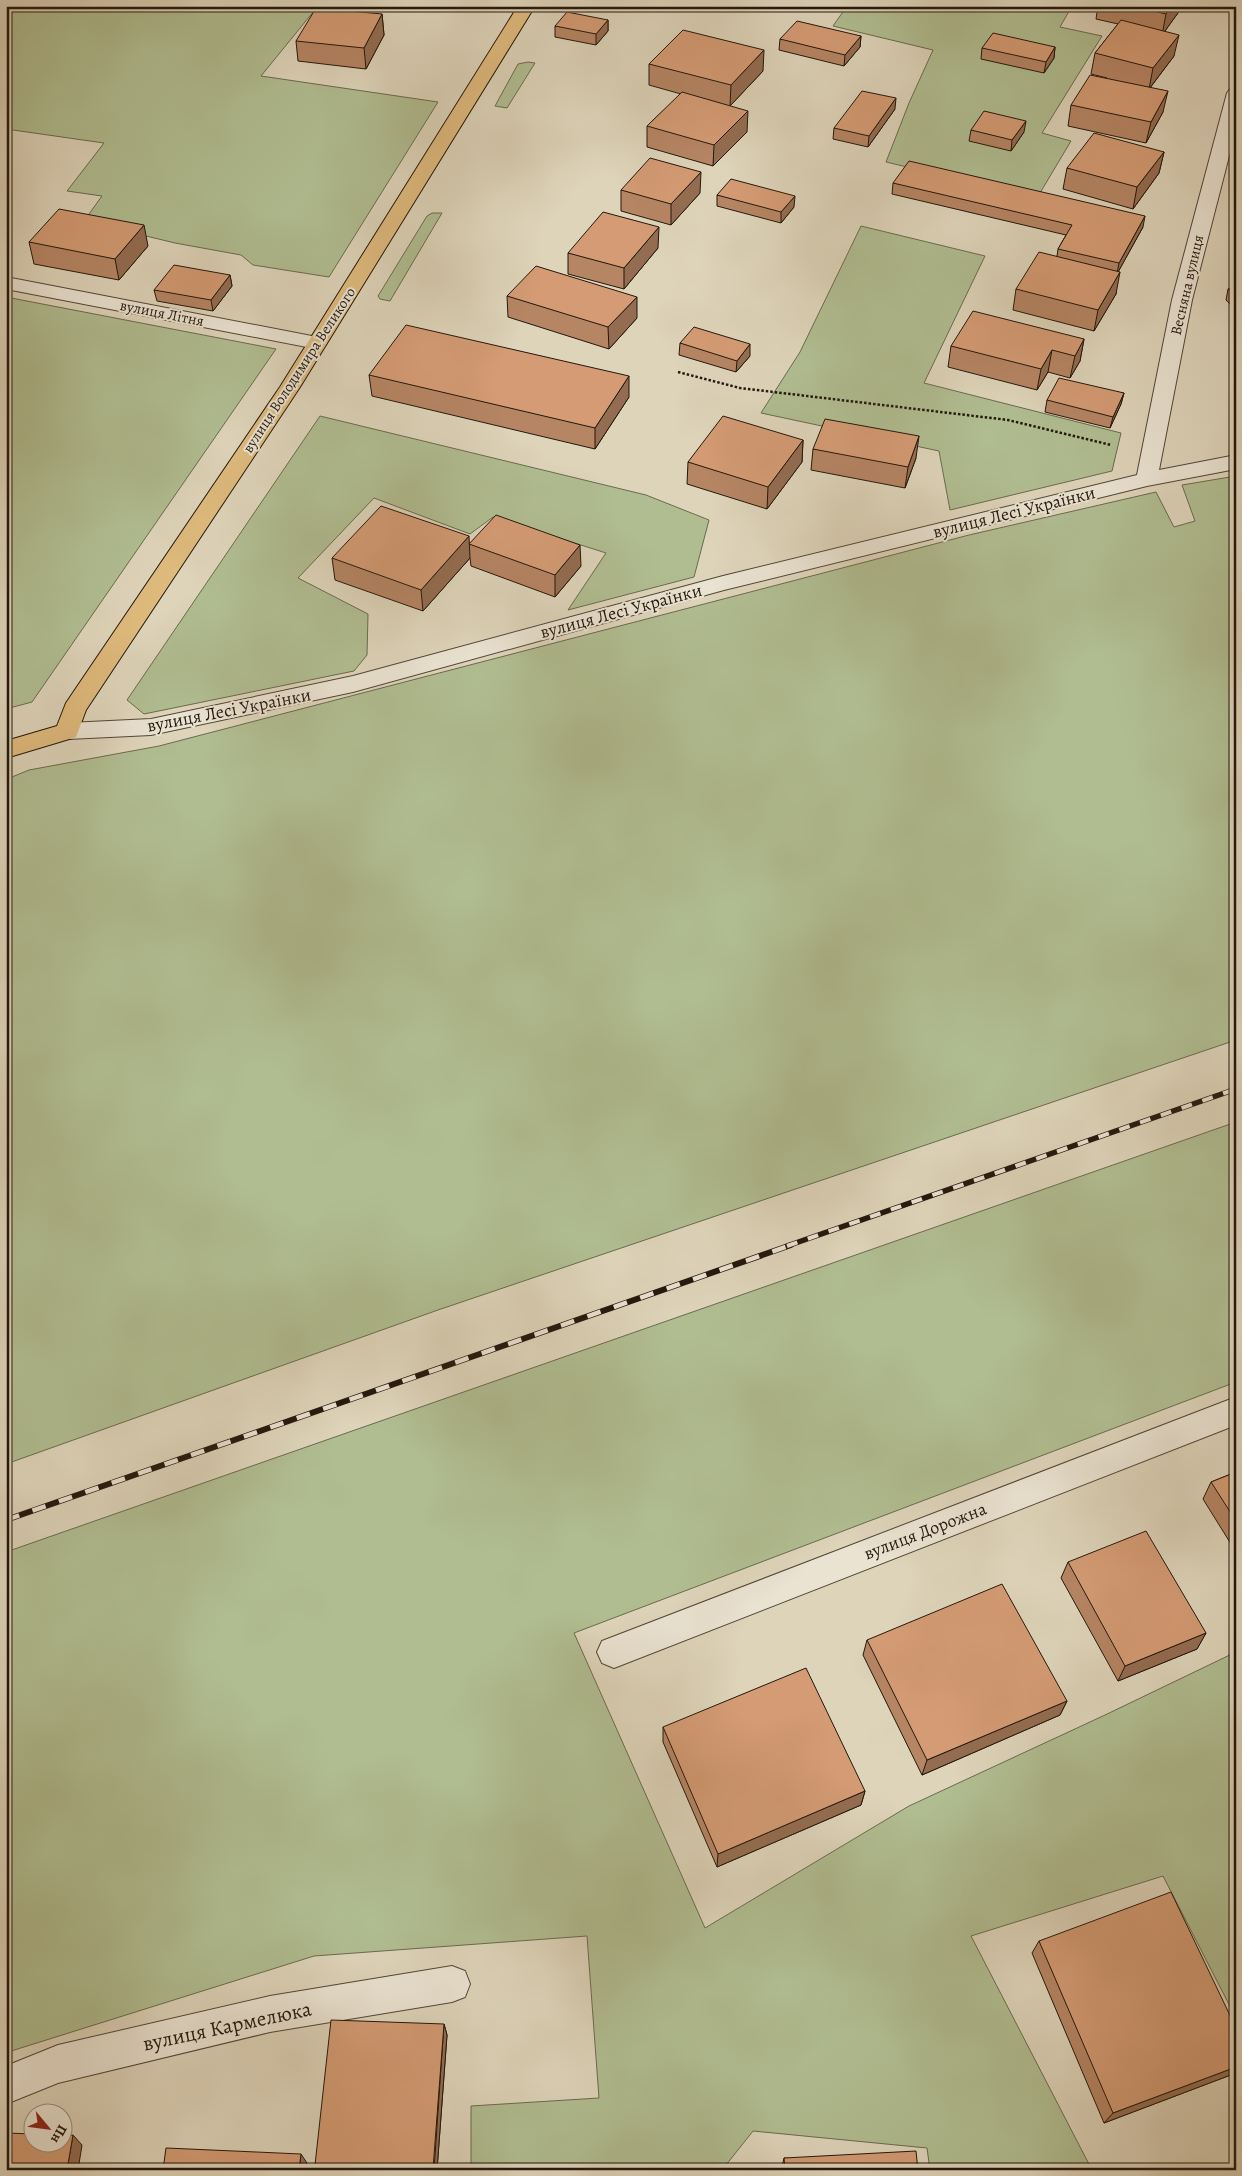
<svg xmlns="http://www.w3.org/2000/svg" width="1242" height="2176" viewBox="0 0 1242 2176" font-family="Alegreya,serif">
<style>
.green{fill:#b0bd91;stroke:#6a6a4f}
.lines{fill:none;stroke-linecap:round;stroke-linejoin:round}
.minor-casing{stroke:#524638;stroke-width:2}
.major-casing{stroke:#23170d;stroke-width:2}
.path{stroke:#23170d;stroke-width:2.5;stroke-dasharray:2.5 2;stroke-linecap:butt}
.minor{fill:#eae3d2;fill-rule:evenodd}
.major{fill:#dfba7d;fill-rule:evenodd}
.rail-far1-casing{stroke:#23170d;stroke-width:5.5}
.rail-casing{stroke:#23170d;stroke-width:6}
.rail-far1{stroke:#eae3d2;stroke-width:4;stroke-dasharray:11;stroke-linecap:butt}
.rail{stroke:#eae3d2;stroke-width:4.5;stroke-dasharray:14;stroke-linecap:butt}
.wall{fill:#b68564;stroke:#23170d}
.shaded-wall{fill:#946c51;stroke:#23170d}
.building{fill:#d49b74;stroke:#23170d}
.labels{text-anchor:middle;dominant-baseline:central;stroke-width:4;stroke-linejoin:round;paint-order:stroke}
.far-street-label{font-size:15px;fill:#23170d;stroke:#eae3d2}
.street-label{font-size:18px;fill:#23170d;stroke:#eae3d2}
.near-street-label{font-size:21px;fill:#23170d;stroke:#eae3d2}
</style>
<rect width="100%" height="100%" fill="#ded4ba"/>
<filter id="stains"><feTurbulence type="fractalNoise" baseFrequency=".004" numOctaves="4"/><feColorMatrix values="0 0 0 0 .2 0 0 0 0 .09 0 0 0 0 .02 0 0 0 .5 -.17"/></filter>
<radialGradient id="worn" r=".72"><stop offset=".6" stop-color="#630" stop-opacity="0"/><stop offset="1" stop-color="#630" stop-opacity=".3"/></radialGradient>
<g class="green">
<path d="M 6,6 L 318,6 L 261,76 L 438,102 L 329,277 L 253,265 L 241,255 L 175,243 L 84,221 L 102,196 L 67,191 L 104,143 L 6,129 Z"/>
<path d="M 847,6 L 1072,6 L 1060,27 L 1102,36 L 1042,133 L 1071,141 L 1037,198 L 886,162 L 909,103 L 933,50 L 833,26 Z"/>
<path d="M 528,62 L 535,63 L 507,108 L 495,106 L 518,64 Z"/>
<path d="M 432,213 L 442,213 L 390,301 L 380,299 L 378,296 L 427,216 Z"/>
<path d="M 861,226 L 985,256 L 924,383 L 1121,433 L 1112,471 L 950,510 L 939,451 L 761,413 L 800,352 Z"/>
<path d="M 6,297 L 276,349 L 32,702 L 6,709 Z"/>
<path d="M 320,416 L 646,495 L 709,520 L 694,577 L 568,610 L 606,553 L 493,517 L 470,534 L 374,498 L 298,578 L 368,614 L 367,655 L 354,671 L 144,714 L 127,700 Z"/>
<path d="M 1236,476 L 1236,1040 L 438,1310 L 6,1464 L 7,779 L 29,770 L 159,746 L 969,535 L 1156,492 L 1174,527 L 1195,521 L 1182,485 Z"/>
<path d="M 1236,1122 L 1236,1382 L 574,1633 L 705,1928 L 909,1806 L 1105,1715 L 1236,1652 L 1236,2018 L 1163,1876 L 971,1936 L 1092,2170 L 930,2170 L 927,2148 L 753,2131 L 722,2170 L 471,2170 L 471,2106 L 599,2098 L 587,1936 L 314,1956 L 8,2052 L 6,2046 L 6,1552 Z"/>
</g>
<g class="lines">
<defs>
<g id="minor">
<path d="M 1236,88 L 1236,129 L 1192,300 L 1159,470 L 1236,455 L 1236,469 L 1147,486 L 724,590 L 353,692 L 151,735 L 68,739 L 60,737 L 56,731 L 60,725 L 68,723 L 151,719 L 353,676 L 723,576 L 1137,475 L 1172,300 L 1227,93 L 1230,89 Z"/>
<path d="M 6,277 L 317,337 L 324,339 L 327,343 L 324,347 L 317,349 L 6,289 Z"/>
<path d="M 1236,1397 L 1236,1425 L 614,1668 L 602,1663 L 597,1652 L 602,1641 Z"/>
<path d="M 452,1966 L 465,1971 L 470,1984 L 465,1997 L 452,2002 L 270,2032 L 58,2083 L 6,2104 L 6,2066 L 58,2045 L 270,1996 Z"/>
</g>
<path id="major" d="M 518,6 L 535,6 L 300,387 L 86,710 L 76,737 L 6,758 L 6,741 L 57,726 L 66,703 L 280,387 Z"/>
</defs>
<use href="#minor" class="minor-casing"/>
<use href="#major" class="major-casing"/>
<path class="path" d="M 678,372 L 740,388 L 1008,420 L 1111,445"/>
<use href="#minor" class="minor"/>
<use href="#major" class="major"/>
<defs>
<path id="rail-far1" d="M 787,1246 L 1236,1089"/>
<path id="rail" d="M 6,1520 L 791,1245"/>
</defs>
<use href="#rail-far1" class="rail-far1-casing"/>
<use href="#rail" class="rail-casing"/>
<use href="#rail-far1" class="rail-far1"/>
<use href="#rail" class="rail"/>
</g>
<g class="wall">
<path d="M 886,6 L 902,6 L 900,9 Z"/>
<path d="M 1016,6 L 1030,6 L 1029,9 Z"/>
<path d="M 1098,6 L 1183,6 L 1165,31 L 1174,56 L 1150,88 L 1163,112 L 1146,143 L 1068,126 L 1071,105 L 1107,78 L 1091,74 L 1095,53 L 1118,24 L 1096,19 Z"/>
<path d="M 382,14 L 384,35 L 366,69 L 298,61 L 296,41 Z"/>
<path d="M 608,20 L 608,31 L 596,45 L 555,37 L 555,26 Z"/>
<path d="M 861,36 L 860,47 L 844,66 L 779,50 L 780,39 Z"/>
<path d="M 1055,47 L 1054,58 L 1044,73 L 981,59 L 982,48 Z"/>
<path d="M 649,64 L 763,71 L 730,106 L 747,132 L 713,166 L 647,147 L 647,126 L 681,94 L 649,85 Z"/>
<path d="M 895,109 L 868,147 L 833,139 L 834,128 Z"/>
<path d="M 971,130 L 1024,132 L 1011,151 L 969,141 Z"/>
<path d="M 1164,152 L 1159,173 L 1133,209 L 1063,189 L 1067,168 Z"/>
<path d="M 893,183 L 1143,227 L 1118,272 L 1116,294 L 1094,331 L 1013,310 L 1016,289 L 1057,256 L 1058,249 L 1066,235 L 892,194 Z"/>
<path d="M 621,190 L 700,193 L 671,225 L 621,211 Z"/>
<path d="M 717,195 L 794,207 L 781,223 L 717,206 Z"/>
<path d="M 29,242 L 148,246 L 119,280 L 34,264 Z"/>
<path d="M 658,248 L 624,289 L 568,274 L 568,253 Z"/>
<path d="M 230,275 L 232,286 L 213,311 L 157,301 L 154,290 Z"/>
<path d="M 1236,287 L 1236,310 L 1226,300 L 1228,289 Z"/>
<path d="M 507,296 L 637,318 L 609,349 L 508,317 Z"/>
<path d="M 1084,339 L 1080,361 L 1070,378 L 1048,372 L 1037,390 L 948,367 L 951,346 Z"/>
<path d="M 680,343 L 750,356 L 736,372 L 679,355 Z"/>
<path d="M 369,375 L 629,397 L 595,449 L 372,396 Z"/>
<path d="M 1124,393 L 1121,404 L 1110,428 L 1045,412 L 1047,400 Z"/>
<path d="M 803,440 L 802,462 L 767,509 L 687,484 L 688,462 Z"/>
<path d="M 813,449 L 916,458 L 905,488 L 811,470 Z"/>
<path d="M 469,544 L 581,566 L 555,597 L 471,566 L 470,558 L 423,611 L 335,580 L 332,558 Z"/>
<path d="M 1236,1472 L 1236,1552 L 1203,1499 L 1211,1482 Z"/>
<path d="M 1068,1562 L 1206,1633 L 1197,1649 L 1118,1681 L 1061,1578 Z"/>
<path d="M 867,1640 L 1067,1701 L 1060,1715 L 922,1775 L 863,1655 Z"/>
<path d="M 663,1727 L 865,1791 L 861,1805 L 717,1867 L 663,1742 Z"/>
<path d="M 1039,1941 L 1236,2028 L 1236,2073 L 1104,2123 L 1032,1953 Z"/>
<path d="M 444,2024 L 447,2035 L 437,2170 L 318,2170 L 315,2165 Z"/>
<path d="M 784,2158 L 918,2170 L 782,2170 L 782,2167 Z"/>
</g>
<g class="shaded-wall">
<path d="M 1172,6 L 1183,6 L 1162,35 L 1166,14 Z"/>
<path d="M 382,14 L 384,35 L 366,69 L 364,48 Z"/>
<path d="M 608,20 L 608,31 L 596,45 L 596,34 Z"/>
<path d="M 1179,35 L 1174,56 L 1149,89 L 1153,68 Z"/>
<path d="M 861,36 L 860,47 L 844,66 L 845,55 Z"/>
<path d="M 1055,47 L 1054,58 L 1044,73 L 1046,62 Z"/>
<path d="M 764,50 L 763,71 L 730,106 L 731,85 Z"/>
<path d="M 1168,91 L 1163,112 L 1146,143 L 1151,122 Z"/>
<path d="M 896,98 L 895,109 L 868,147 L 869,136 Z"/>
<path d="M 748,111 L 747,132 L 713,166 L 714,145 Z"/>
<path d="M 1026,121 L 1024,132 L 1011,151 L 1012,140 Z"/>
<path d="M 9,139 L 12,150 L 6,156 L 6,142 Z"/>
<path d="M 1164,152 L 1159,173 L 1133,209 L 1137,187 Z"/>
<path d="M 701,172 L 700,193 L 671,225 L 671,204 Z"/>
<path d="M 795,196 L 794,207 L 781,223 L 781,212 Z"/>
<path d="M 1145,216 L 1143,227 L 1117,274 L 1119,263 Z"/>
<path d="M 144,225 L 148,246 L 119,280 L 115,259 Z"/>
<path d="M 659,227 L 658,248 L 624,289 L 624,268 Z"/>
<path d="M 1120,272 L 1116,294 L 1094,331 L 1098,310 Z"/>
<path d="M 230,275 L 232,286 L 213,311 L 211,300 Z"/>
<path d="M 637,297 L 637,318 L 609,349 L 608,327 Z"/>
<path d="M 1084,339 L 1080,361 L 1070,378 L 1075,356 Z"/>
<path d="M 750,344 L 750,356 L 736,372 L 737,361 Z"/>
<path d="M 1052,350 L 1048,372 L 1037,390 L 1041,369 Z"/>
<path d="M 629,376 L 629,397 L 595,449 L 595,428 Z"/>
<path d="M 1124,393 L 1121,404 L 1110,428 L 1113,417 Z"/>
<path d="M 919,436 L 916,458 L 905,488 L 908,467 Z"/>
<path d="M 803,440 L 802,462 L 767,509 L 768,487 Z"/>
<path d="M 469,536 L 470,558 L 423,611 L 421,590 Z"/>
<path d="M 580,545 L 581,566 L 555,597 L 555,575 Z"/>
<path d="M 1206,1633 L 1197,1649 L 1118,1681 L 1125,1666 Z"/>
<path d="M 1067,1701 L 1060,1715 L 922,1775 L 927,1760 Z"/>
<path d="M 865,1791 L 861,1805 L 717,1867 L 718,1854 Z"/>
<path d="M 444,2024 L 447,2035 L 437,2170 L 434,2170 Z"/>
<path d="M 1236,2067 L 1236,2073 L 1104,2123 L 1113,2113 Z"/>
<path d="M 73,2135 L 82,2145 L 78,2170 L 67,2170 Z"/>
<path d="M 301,2154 L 307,2163 L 306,2170 L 299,2170 Z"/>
</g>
<g class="building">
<path d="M 1133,6 L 1172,6 L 1166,14 Z"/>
<path d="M 316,8 L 382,14 L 364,48 L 296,41 Z"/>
<path d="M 567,12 L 608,20 L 596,34 L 555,26 Z"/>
<path d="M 1121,20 L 1179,35 L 1153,68 L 1095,53 Z"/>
<path d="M 797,21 L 861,36 L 845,55 L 780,39 Z"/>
<path d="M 683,30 L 764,50 L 731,85 L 649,64 Z"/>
<path d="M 993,33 L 1055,47 L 1046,62 L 982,48 Z"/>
<path d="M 1090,75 L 1168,91 L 1151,122 L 1071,105 Z"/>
<path d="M 862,91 L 896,98 L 869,136 L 834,128 Z"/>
<path d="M 682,92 L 748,111 L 714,145 L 647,126 Z"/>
<path d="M 984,111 L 1026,121 L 1012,140 L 971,130 Z"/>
<path d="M 1094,133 L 1164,152 L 1137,187 L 1067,168 Z"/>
<path d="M 650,158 L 701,172 L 671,204 L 621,190 Z"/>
<path d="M 909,161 L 1145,216 L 1119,263 L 1058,249 L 1072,225 L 893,183 Z"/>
<path d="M 731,179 L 795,196 L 781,212 L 717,195 Z"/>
<path d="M 59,209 L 144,225 L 115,259 L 29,242 Z"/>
<path d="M 603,212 L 659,227 L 624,268 L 568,253 Z"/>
<path d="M 1039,252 L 1120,272 L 1098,310 L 1016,289 Z"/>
<path d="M 174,265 L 230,275 L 211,300 L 154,290 Z"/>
<path d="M 536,266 L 637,297 L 608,327 L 507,296 Z"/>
<path d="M 1236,287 L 1236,296 L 1228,289 Z"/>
<path d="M 973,311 L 1084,339 L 1075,356 L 1052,350 L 1041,369 L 951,346 Z"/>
<path d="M 406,325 L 629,376 L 595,428 L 369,375 Z"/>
<path d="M 694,327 L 750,344 L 737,361 L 680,343 Z"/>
<path d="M 1059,378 L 1124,393 L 1113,417 L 1047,400 Z"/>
<path d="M 723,416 L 803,440 L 768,487 L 688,462 Z"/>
<path d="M 825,419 L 919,436 L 908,467 L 813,449 Z"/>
<path d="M 381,506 L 469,536 L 421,590 L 332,558 Z"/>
<path d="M 496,515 L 580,545 L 555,575 L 469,544 Z"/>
<path d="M 1236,1472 L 1236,1521 L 1211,1482 Z"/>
<path d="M 1146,1531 L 1206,1633 L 1125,1666 L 1068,1562 Z"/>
<path d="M 1002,1584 L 1067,1701 L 927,1760 L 867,1640 Z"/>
<path d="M 806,1668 L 865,1791 L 718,1854 L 663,1727 Z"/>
<path d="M 1171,1892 L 1236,2028 L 1236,2067 L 1113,2113 L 1039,1941 Z"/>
<path d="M 331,2020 L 444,2024 L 433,2169 L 315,2165 Z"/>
<path d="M 6,2133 L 32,2134 L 32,2144 L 62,2144 L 62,2135 L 73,2135 L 67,2170 L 6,2170 Z"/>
<path d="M 166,2148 L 301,2154 L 299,2170 L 163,2170 Z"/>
<path d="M 916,2151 L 918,2170 L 785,2170 L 784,2158 Z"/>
</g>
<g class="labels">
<g class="far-street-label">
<text transform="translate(1187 285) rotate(-77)">Весняна вулиця</text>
<text transform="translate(162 313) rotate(11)">вулиця Літня</text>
<text transform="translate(299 370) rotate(-57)">вулиця Володимира Великого</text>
</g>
<g class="street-label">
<text transform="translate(1014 512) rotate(-14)">вулиця Лесі Українки</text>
<text transform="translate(621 611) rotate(-15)">вулиця Лесі Українки</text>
<text transform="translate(229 710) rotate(-11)">вулиця Лесі Українки</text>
<text transform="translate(925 1531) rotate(-21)">вулиця Дорожна</text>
</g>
<g class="near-street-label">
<text transform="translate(227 2026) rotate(-12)">вулиця Кармелюка</text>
</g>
</g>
<rect width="1242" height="2176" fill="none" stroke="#ded4ba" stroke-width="25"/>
<rect x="8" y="8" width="1227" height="2161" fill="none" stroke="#23170d" stroke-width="2.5"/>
<rect x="12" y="12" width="1217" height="2151" fill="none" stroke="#23170d"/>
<g transform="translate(48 2128) rotate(119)"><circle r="24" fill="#eae3d2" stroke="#9a9183"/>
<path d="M0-4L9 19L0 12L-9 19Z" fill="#8f2418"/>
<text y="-8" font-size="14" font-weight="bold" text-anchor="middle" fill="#23170d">Пн</text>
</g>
<rect width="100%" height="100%" filter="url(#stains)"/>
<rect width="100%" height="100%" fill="url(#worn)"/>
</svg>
